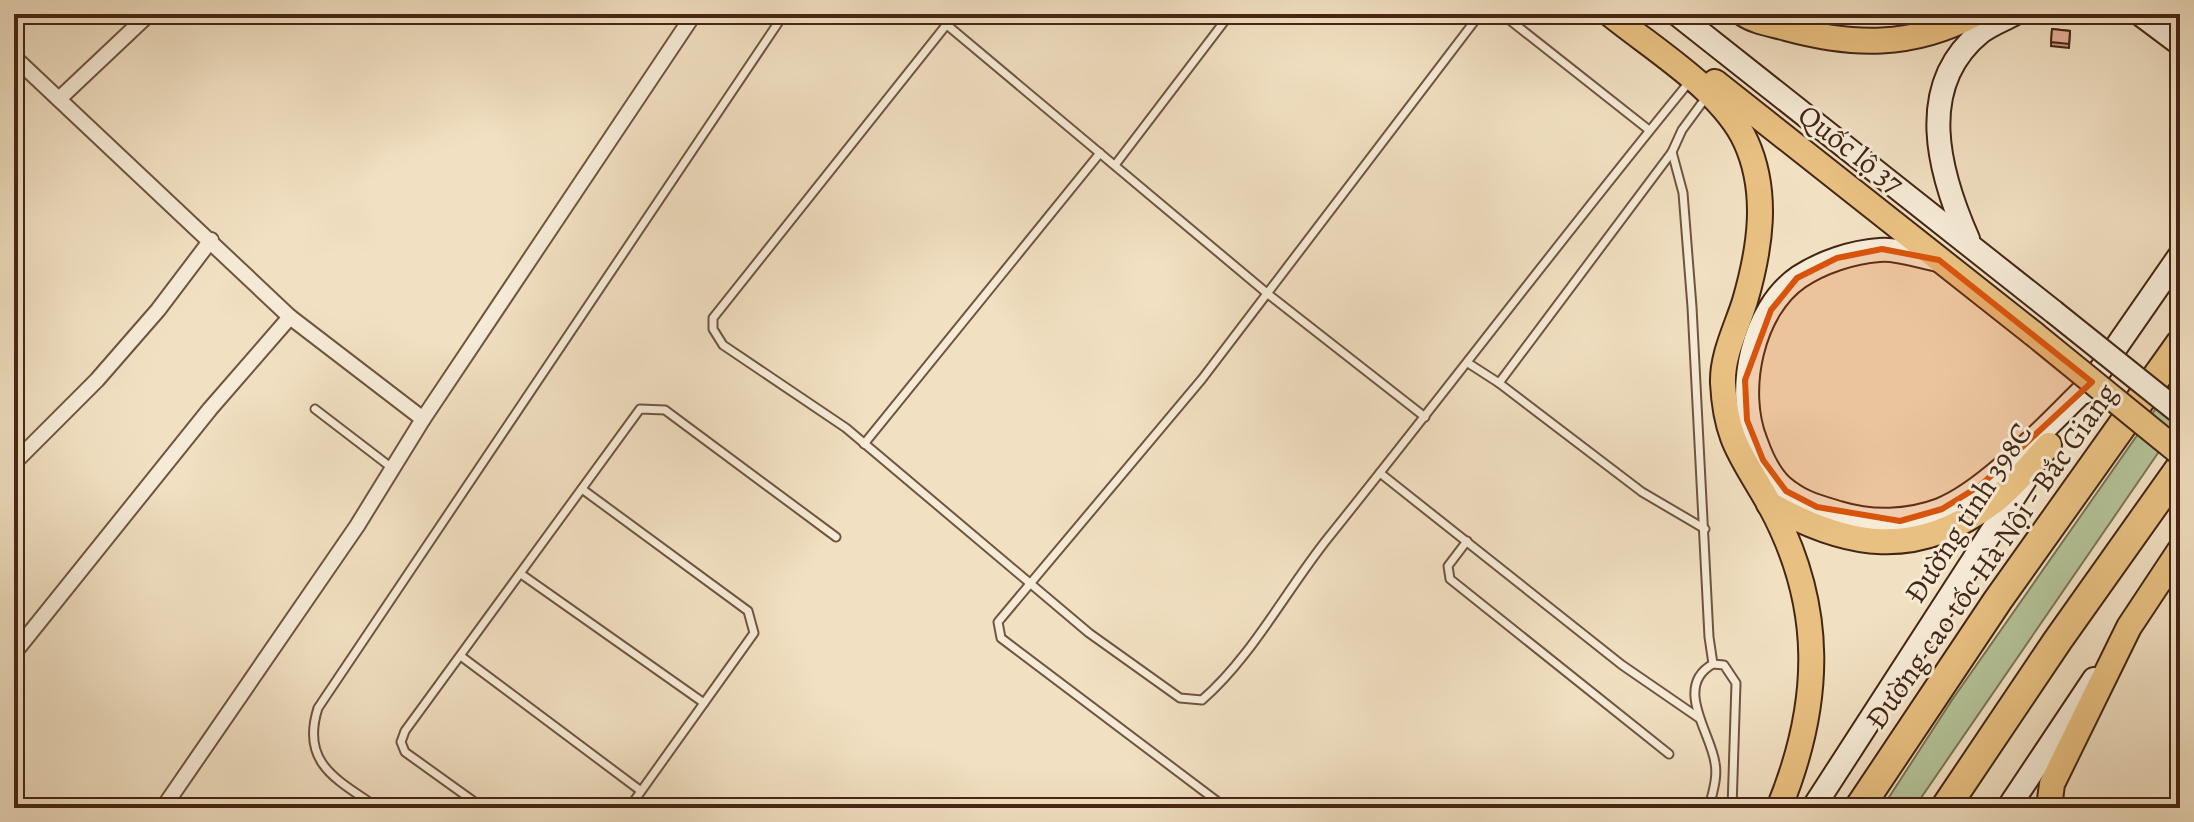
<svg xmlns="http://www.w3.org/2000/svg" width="2194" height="822" viewBox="0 0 2194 822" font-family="Alegreya,serif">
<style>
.green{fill:#b4c398;stroke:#7c7456;stroke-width:2}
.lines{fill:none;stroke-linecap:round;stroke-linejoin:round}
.service-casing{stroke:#705440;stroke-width:11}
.minor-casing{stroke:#705440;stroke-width:18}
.secondary-casing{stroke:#452615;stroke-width:26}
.trunk-casing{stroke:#452615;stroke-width:28}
.motorway-casing{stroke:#452615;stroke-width:32}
.service{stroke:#f6ebd7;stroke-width:7}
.minor{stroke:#f6ebd7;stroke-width:14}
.secondary{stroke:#f6ebd7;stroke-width:22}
.trunk{stroke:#e8c081;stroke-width:24}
.motorway{stroke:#e8c081;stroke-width:28}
.secondary-bridge-casing{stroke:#452615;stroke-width:26;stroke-linecap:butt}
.trunk-bridge-casing{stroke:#452615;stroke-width:28;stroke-linecap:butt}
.secondary-bridge{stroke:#f6ebd7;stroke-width:22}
.trunk-bridge{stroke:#e8c081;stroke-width:24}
.wall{fill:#c89784;stroke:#452615;stroke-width:2}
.building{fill:#e9b09a;stroke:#452615;stroke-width:2}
.marked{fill:#d8540d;fill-opacity:0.2;stroke:#d8540d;stroke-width:6;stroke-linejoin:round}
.labels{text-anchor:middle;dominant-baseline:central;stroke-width:6;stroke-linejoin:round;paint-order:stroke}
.street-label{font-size:30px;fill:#452615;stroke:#f6ebd7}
</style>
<rect width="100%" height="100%" fill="#f1e0c2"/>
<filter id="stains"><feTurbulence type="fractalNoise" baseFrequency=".0025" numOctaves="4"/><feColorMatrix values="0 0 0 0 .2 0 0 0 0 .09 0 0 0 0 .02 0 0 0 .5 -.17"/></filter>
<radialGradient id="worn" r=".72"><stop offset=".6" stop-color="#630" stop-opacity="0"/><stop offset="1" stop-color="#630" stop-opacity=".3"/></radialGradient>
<path class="green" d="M 2180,374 L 2180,421 L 1914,808 L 1882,808 L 1952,700 Z"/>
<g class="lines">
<defs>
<g id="service">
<path d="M 955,14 L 713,318 L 713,329 L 723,345 L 846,428 L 1089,633 L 1180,698 L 1202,700 C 1251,658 1287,589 1328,538 C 1450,386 1567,231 1690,81"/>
<path d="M 1502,14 L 1649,130"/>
<path d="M 947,25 L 1268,294 L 1425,417"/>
<path d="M 1707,96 L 1682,130 L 1672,152 L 1683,193 L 1692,307 L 1709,637 L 1713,664 L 1724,665 L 1736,683 L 1732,808"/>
<path d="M 1115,165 L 1230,14"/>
<path d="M 1468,363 L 1499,383 L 1642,492 L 1705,529"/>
<path d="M 1499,383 L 1672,152"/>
<path d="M 315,409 L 392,468"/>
<path d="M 864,444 L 1100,153"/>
<path d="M 1380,473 L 1622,665 L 1699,718"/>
<path d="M 582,489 L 748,611 L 754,633 L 629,808"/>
<path d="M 1467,541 L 1448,566 L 1450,579 L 1669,754"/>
<path d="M 521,574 L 704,703"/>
<path d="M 462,657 L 641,791"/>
<path d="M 378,808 C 338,780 300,764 318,708 L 784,14"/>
<path d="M 483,808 L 405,752 L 401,742 L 405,731 L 640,409 L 665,410 L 836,537"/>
<path d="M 1226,808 L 1001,638 L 998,622 L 1202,379 L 1480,14"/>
<path d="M 1709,808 C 1712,794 1718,778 1715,763 C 1711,733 1673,686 1713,664"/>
</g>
<g id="minor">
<path d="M 14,57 L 290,317 L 423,419"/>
<path d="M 59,99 L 149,14"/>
<path d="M 14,463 L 97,380 L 158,310 L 211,240"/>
<path d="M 14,653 L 210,409 L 290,317"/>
<path d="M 163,808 L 357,526 L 423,419 L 694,14"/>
</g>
<g id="secondary">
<path d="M 1677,14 L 2054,312"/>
<path d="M 2140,14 L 2180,44"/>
<path d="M 1968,239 C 1939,173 1914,86 1981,32 C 1990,25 2003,20 2014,14"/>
<path d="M 1939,260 C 1921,257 1897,248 1879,250 C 1852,252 1822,262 1799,277 C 1752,309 1735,391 1756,442 C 1762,459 1773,482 1789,492 C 1803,503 1822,508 1839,513 C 1872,523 1908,522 1940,510 C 1990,490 2053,419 2093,381"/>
<path d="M 2085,392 L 2180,255"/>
<path d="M 1813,808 L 2025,480"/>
<path d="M 2008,808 L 2094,679"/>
</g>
<g id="trunk">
<path d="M 1610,14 C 1653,49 1723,91 1746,142 C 1769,193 1760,249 1745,301 C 1737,327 1722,355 1723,383 C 1726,442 1743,457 1770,505 C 1825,606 1822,703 1779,808"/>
<path d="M 1744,14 C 1756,22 1772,24 1786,28 C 1852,46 1912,48 1975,14"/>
<path d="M 2175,14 L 2180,18"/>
<path d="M 1715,82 L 2034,334"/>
<path d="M 1769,504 C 1847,548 1916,560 1993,502 C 2013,487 2031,464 2049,445"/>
<path d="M 2049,808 L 2052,784 L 2129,627 L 2180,550"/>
</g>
<g id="motorway">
<path d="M 1859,808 L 1998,600 L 2180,344"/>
<path d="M 1945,808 L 2058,640 L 2180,468"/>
</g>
</defs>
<use href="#service" class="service-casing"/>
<use href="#minor" class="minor-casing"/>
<use href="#secondary" class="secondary-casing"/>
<use href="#trunk" class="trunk-casing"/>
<use href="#motorway" class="motorway-casing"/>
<use href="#service" class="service"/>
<use href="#minor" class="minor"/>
<use href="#secondary" class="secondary"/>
<use href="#trunk" class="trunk"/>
<use href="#motorway" class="motorway"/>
<defs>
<path id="secondary-bridge" d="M 2054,312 L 2180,413"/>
<path id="trunk-bridge" d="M 2034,334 L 2180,453"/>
</defs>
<use href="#secondary-bridge" class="secondary-bridge-casing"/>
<use href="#trunk-bridge" class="trunk-bridge-casing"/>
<use href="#secondary-bridge" class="secondary-bridge"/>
<use href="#trunk-bridge" class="trunk-bridge"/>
</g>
<path class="wall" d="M 2052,29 L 2070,31 L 2069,48 L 2051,46 Z"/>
<path class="building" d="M 2052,29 L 2070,31 L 2069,44 L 2051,42 Z"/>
<path class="marked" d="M 1882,249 L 1939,260 L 2092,382 L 1981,485 L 1942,509 L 1900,521 L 1817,507 L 1786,491 L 1763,460 L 1747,420 L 1745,380 L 1771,310 L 1797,278 L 1837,258 Z"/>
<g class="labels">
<g class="street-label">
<text transform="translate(1851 149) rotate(38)">Quốc lộ 37</text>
<text transform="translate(1968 513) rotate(-57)">Đường tỉnh 398C</text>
<text transform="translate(1991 556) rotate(-55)">Đường cao tốc Hà Nội - Bắc Giang</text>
</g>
</g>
<rect width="2194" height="822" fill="none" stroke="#f1e0c2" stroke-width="48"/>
<rect x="16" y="16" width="2162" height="790" fill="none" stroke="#452615" stroke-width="4"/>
<rect x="24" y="24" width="2146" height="774" fill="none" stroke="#452615" stroke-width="2"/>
<rect width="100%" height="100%" filter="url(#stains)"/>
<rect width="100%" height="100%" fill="url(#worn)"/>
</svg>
